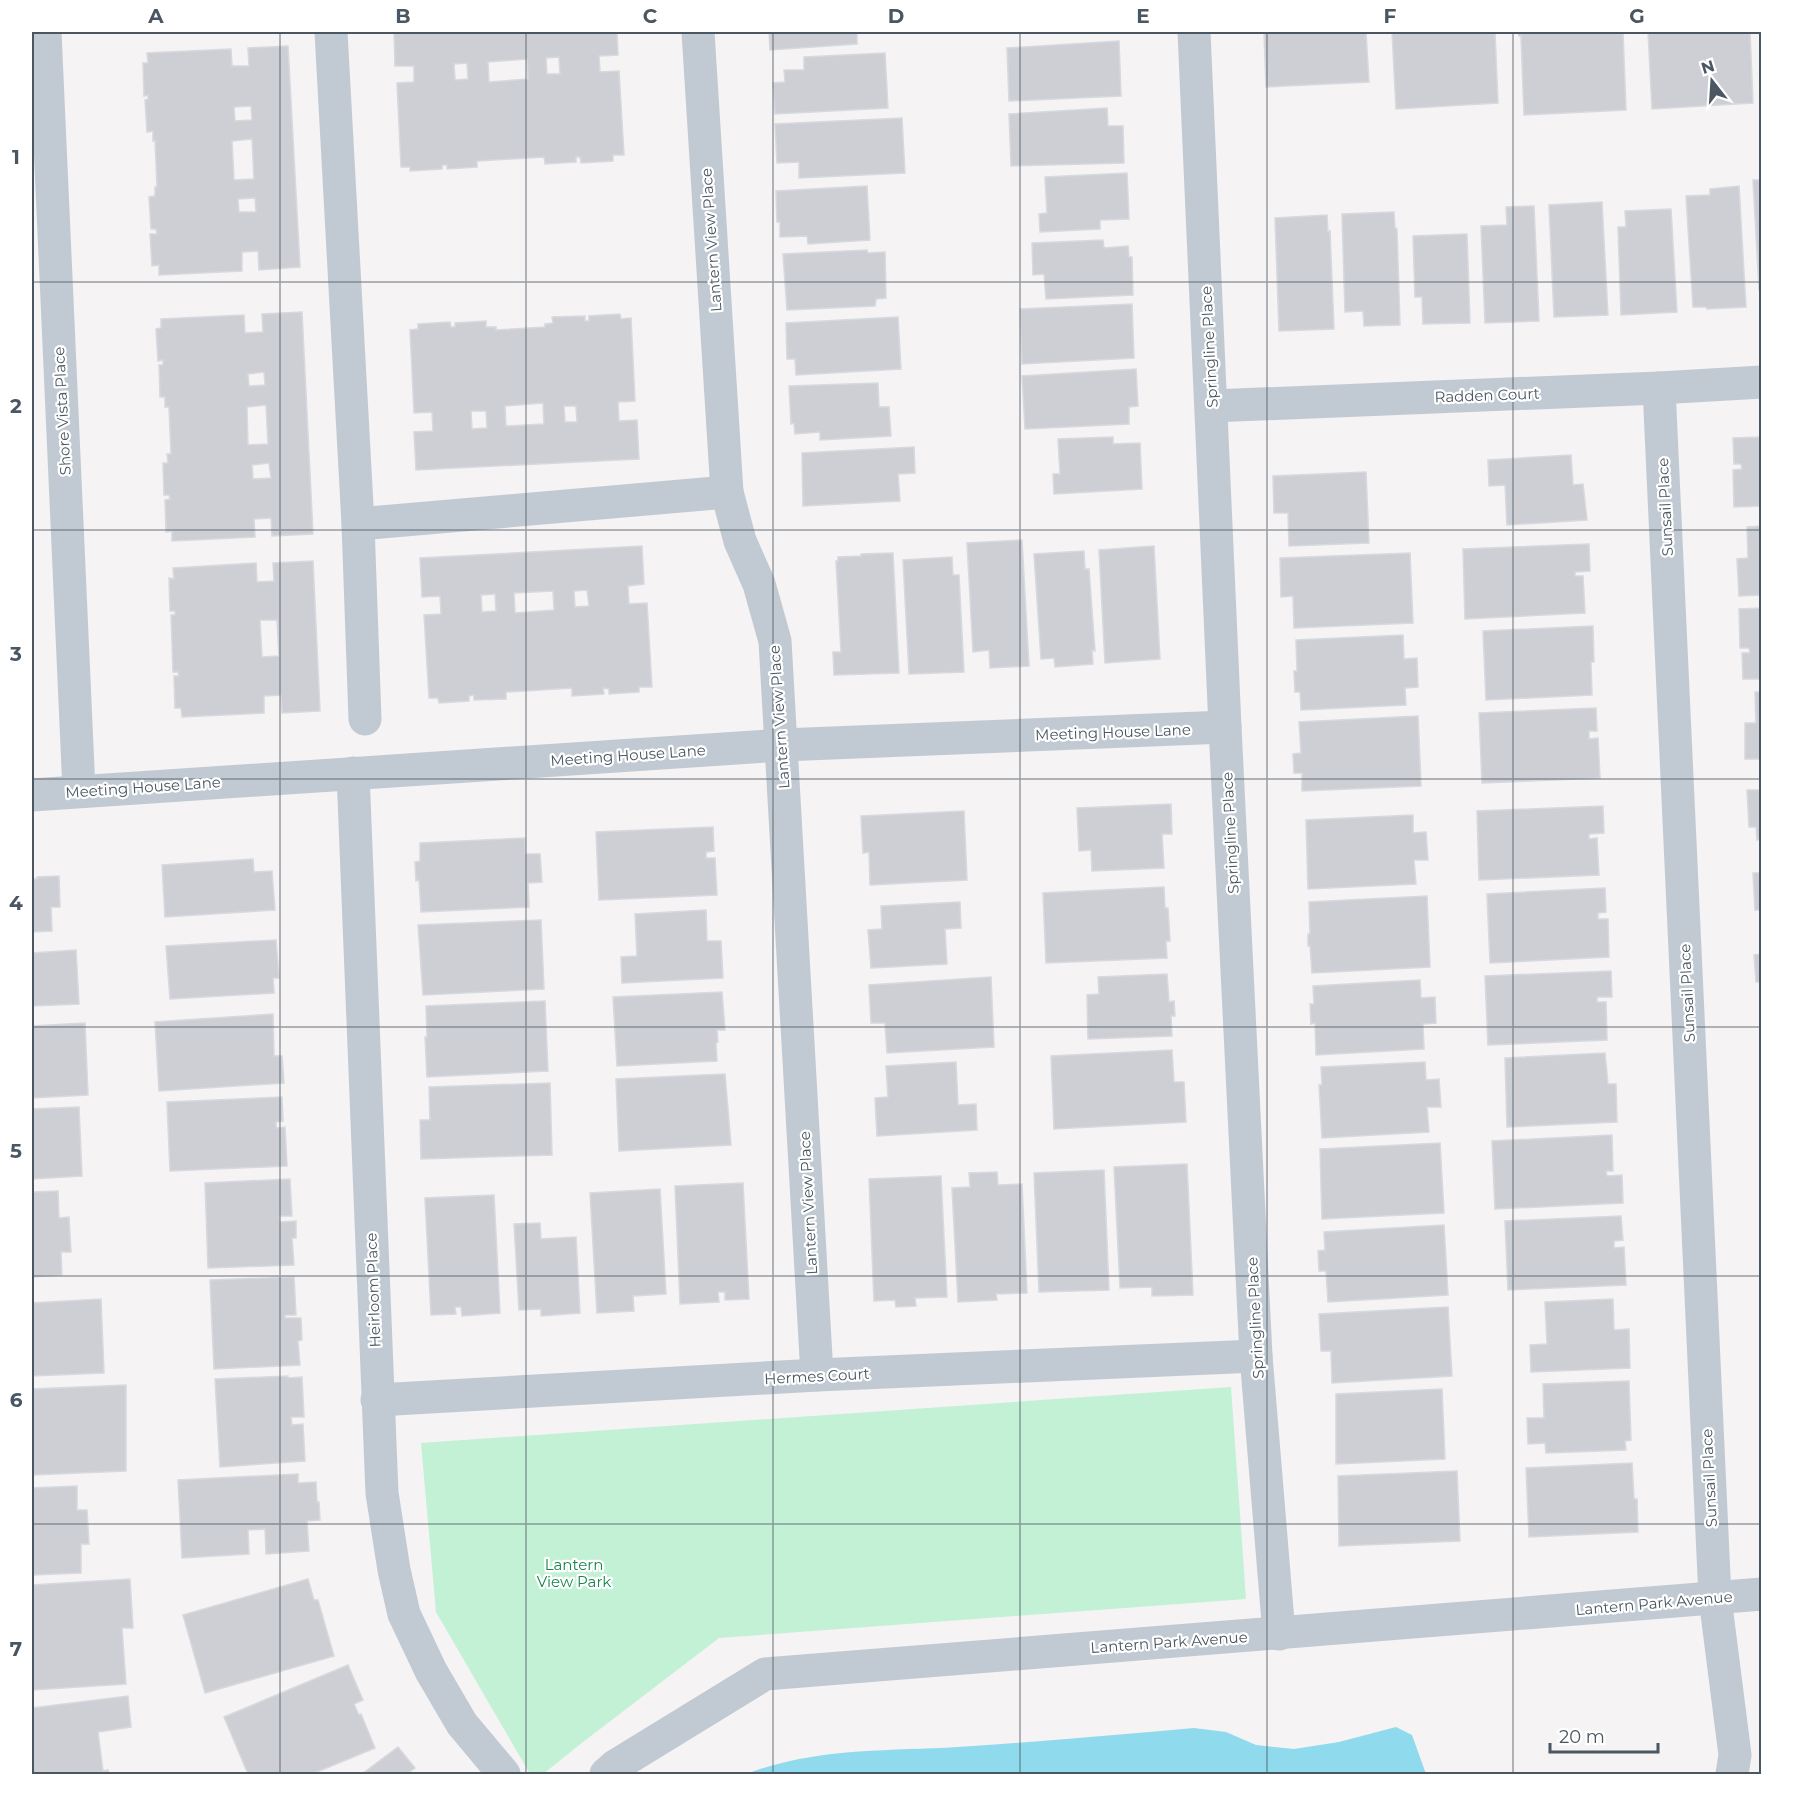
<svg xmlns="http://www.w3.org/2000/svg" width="1793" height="1806" viewBox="0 0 1793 1806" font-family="Montserrat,sans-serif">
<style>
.green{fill:#c3f1d5}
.water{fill:#90daee}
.building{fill:#cdcfd5;stroke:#d7d9de;stroke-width:1.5;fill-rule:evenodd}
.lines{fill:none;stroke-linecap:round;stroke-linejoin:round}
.minor{stroke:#c1cad2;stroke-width:33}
.grid{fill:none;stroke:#4a5661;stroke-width:1.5;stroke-opacity:0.55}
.labels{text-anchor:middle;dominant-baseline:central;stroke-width:4.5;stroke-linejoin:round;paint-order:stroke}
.street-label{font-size:15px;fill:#4a5661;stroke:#fff}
.park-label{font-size:15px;fill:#17864f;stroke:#fff}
.neatline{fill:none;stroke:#4a5661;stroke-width:2}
.grid-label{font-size:20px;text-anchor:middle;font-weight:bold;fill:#4a5661}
</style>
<rect width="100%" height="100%" fill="#f5f3f3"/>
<path class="green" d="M 1231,1387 L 1246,1599 L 719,1638 L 583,1742 L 543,1774 L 530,1774 L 436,1612 L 421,1443 Z"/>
<path class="water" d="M 1396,1727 L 1412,1735 L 1426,1774 L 746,1774 C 814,1748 886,1751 958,1747 C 1036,1742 1115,1735 1194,1728 L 1226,1732 L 1256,1745 L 1294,1749 L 1339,1742 Z"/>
<g class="building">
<path d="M 394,32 L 617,32 L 618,55 L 599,56 L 600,72 L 619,71 L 624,155 L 613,155 L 613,161 L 581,163 L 580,157 L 576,157 L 576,162 L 545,164 L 544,157 L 477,161 L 477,167 L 447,169 L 447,165 L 442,165 L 442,169 L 410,171 L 410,167 L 401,167 L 397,83 L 414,82 L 414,66 L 395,66 ZM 559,57 L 560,74 L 547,74 L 546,58 ZM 527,59 L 528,79 L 489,82 L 488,62 ZM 467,63 L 468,79 L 455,80 L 454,64 Z"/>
<path d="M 769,32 L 857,32 L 857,44 L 770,50 Z"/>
<path d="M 1264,32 L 1366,32 L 1369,82 L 1266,87 Z"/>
<path d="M 1392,32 L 1495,32 L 1498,103 L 1396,109 Z"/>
<path d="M 1518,32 L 1623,32 L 1626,110 L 1524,115 L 1521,36 L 1519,36 Z"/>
<path d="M 1648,32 L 1750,32 L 1753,103 L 1652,109 Z"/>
<path d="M 1119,41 L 1121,96 L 1009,101 L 1007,48 Z"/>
<path d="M 288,46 L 300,267 L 259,270 L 258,251 L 242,252 L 242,271 L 159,275 L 159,265 L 152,266 L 150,234 L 157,234 L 156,229 L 151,229 L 149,197 L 155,196 L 155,187 L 157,187 L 155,140 L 153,141 L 153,131 L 147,132 L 145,100 L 148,99 L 148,95 L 144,96 L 143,63 L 148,63 L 147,53 L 231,49 L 232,66 L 249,66 L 248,48 ZM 251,106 L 252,120 L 235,121 L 234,107 ZM 252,139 L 254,179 L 234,180 L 232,141 ZM 255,198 L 256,212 L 239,212 L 238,199 Z"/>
<path d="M 885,53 L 888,108 L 775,114 L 773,83 L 785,82 L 784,70 L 804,70 L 804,57 Z"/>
<path d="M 1107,108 L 1108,126 L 1123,126 L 1124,163 L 1011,166 L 1009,114 Z"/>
<path d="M 902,118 L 905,173 L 799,178 L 799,162 L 777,163 L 775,124 Z"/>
<path d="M 1127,173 L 1129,219 L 1100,220 L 1100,229 L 1040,232 L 1039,214 L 1047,213 L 1045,177 Z"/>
<path d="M 1753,180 L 1762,180 L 1762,289 L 1759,290 Z"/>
<path d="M 867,186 L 870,240 L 808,244 L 807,236 L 780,237 L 780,222 L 777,222 L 776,191 Z"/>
<path d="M 1739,186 L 1746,307 L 1707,309 L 1706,307 L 1693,307 L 1686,196 L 1710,195 L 1710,189 Z"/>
<path d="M 1602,202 L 1608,315 L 1554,317 L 1549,205 Z"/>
<path d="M 1534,206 L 1539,321 L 1485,323 L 1481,226 L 1507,225 L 1506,207 Z"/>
<path d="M 1671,209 L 1677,312 L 1621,315 L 1618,227 L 1626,227 L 1625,211 Z"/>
<path d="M 1394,212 L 1395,228 L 1397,229 L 1400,325 L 1364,326 L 1363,311 L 1345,312 L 1342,214 Z"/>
<path d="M 1327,215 L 1328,232 L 1330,231 L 1334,329 L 1279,331 L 1275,218 Z"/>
<path d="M 1467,234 L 1470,323 L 1423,324 L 1422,297 L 1415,297 L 1413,236 Z"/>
<path d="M 1103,240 L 1104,248 L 1128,246 L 1129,257 L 1132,257 L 1133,295 L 1046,299 L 1044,274 L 1033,275 L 1032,243 Z"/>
<path d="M 867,250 L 868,253 L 885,252 L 886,298 L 876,299 L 875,306 L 787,310 L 783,254 Z"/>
<path d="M 1132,304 L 1134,358 L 1022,364 L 1020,309 Z"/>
<path d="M 302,312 L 313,534 L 272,536 L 271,518 L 254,519 L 255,537 L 172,541 L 172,531 L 166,532 L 165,500 L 170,499 L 169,495 L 164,495 L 163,463 L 168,463 L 167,454 L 171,454 L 169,407 L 165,407 L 165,397 L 160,397 L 159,365 L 163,365 L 163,360 L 158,361 L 156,329 L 161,328 L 161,319 L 244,315 L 245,333 L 263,332 L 262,314 ZM 264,372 L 265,385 L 249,386 L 248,374 ZM 266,405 L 268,444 L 248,445 L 247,407 ZM 269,463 L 271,478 L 253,479 L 252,465 Z"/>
<path d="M 620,314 L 621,319 L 631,318 L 635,401 L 618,402 L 619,421 L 637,420 L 639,459 L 416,470 L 414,432 L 433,431 L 432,412 L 414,413 L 410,330 L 418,329 L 418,324 L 450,322 L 451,327 L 455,327 L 455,323 L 486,321 L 486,327 L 496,327 L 496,330 L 545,327 L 545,324 L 553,323 L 552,317 L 585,316 L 585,321 L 589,321 L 589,316 ZM 543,403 L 544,424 L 506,426 L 505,406 ZM 564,406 L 576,406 L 577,422 L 565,422 ZM 471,411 L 486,411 L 487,428 L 472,429 Z"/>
<path d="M 898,317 L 901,369 L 796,375 L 795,359 L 787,359 L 786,323 Z"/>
<path d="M 1136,369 L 1138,406 L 1129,407 L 1129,424 L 1025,429 L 1022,376 Z"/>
<path d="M 878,383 L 879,407 L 889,407 L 891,436 L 820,440 L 820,432 L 795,434 L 794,423 L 791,424 L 789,386 Z"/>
<path d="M 1113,437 L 1113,444 L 1140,443 L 1142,489 L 1054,494 L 1053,474 L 1060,474 L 1058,439 Z"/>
<path d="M 1762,437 L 1762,506 L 1734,507 L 1733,470 L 1742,469 L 1741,464 L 1734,464 L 1733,438 Z"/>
<path d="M 914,447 L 915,473 L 898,474 L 900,501 L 803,506 L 802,453 Z"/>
<path d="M 1571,455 L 1573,485 L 1583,484 L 1587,520 L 1507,525 L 1505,485 L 1489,486 L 1488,460 Z"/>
<path d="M 1366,472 L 1369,543 L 1289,546 L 1288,513 L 1274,513 L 1273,476 Z"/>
<path d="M 1762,526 L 1762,595 L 1739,596 L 1737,559 L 1748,558 L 1747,527 Z"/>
<path d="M 1022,540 L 1029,666 L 990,668 L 989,650 L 973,652 L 967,543 Z"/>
<path d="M 1589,544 L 1590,571 L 1575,572 L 1575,576 L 1583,576 L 1585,613 L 1465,619 L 1463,549 Z"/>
<path d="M 642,546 L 644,584 L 628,586 L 629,604 L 647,603 L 652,687 L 639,687 L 639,692 L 609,694 L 609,689 L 603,688 L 604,694 L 572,696 L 572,688 L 506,692 L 506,699 L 474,700 L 474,695 L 469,696 L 469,701 L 439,703 L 438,698 L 429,698 L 424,615 L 441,614 L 440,596 L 422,597 L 420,558 ZM 587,590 L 589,606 L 575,607 L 574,591 ZM 553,591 L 554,610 L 515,613 L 514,593 ZM 495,594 L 496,611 L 482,612 L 481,595 Z"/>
<path d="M 1154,546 L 1160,659 L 1105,663 L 1099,550 Z"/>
<path d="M 1084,551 L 1085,569 L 1089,569 L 1095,651 L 1092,650 L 1093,664 L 1055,667 L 1054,658 L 1041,659 L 1034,554 Z"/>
<path d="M 893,553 L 899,673 L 834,675 L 833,652 L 841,652 L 836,561 L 838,561 L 838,557 L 861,556 L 861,554 Z"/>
<path d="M 1410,553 L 1413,623 L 1294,628 L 1293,596 L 1281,597 L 1280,558 Z"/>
<path d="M 952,557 L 953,575 L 959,575 L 964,672 L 909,674 L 903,560 Z"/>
<path d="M 313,561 L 320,711 L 282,713 L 281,695 L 264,696 L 264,713 L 182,717 L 181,708 L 175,708 L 174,676 L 179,676 L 178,672 L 173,672 L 171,615 L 175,615 L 175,611 L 170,611 L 169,578 L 174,579 L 173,568 L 256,563 L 257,582 L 274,581 L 273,563 ZM 260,620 L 277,620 L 279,656 L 262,657 Z"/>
<path d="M 1762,608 L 1762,679 L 1743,679 L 1742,653 L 1750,653 L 1749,648 L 1740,648 L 1739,609 Z"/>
<path d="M 1593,626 L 1594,662 L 1591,662 L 1592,695 L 1486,700 L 1483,631 Z"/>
<path d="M 1403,635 L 1404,659 L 1417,658 L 1418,687 L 1405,688 L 1406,705 L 1301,710 L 1300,692 L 1295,692 L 1294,671 L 1297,671 L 1296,640 Z"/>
<path d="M 1755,692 L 1762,692 L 1762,759 L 1745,759 L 1745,723 L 1756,723 Z"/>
<path d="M 1596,708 L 1597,731 L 1589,731 L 1589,739 L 1598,738 L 1600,778 L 1482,783 L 1479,713 Z"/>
<path d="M 1418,716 L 1421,786 L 1302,791 L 1302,773 L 1294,773 L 1293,754 L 1301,753 L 1299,722 Z"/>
<path d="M 1747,790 L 1762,790 L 1762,859 L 1760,839 L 1757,840 L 1756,827 L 1749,827 Z"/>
<path d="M 1171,804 L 1172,834 L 1162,834 L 1164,868 L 1092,871 L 1091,850 L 1079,851 L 1077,808 Z"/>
<path d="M 1603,806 L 1604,833 L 1589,834 L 1589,839 L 1597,838 L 1599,875 L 1479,880 L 1477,811 Z"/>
<path d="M 964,811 L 967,880 L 870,885 L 869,852 L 863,853 L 861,816 Z"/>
<path d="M 1413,815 L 1413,833 L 1426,832 L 1428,860 L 1414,860 L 1416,884 L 1308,889 L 1306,820 Z"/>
<path d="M 713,827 L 714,851 L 706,852 L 706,858 L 715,858 L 717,895 L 599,900 L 596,832 Z"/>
<path d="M 525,838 L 525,854 L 540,854 L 542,882 L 528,883 L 529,907 L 421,912 L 419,880 L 416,881 L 415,862 L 420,861 L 420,843 Z"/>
<path d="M 253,859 L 254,872 L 272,871 L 275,910 L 165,917 L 162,865 Z"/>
<path d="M 1753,873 L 1762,873 L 1762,910 L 1755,910 Z"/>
<path d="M 59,876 L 60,907 L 51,907 L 52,931 L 32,932 L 32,879 L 37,879 L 37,877 Z"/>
<path d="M 1164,887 L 1165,908 L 1168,908 L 1170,941 L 1166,941 L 1167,958 L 1046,963 L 1043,893 Z"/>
<path d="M 1605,888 L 1606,912 L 1598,913 L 1598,919 L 1608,919 L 1609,957 L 1490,963 L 1487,894 Z"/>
<path d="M 1427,896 L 1430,967 L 1312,973 L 1310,946 L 1308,946 L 1308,934 L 1310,934 L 1309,902 Z"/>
<path d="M 960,902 L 961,928 L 945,929 L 947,964 L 871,968 L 868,930 L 882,929 L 881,906 Z"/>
<path d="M 706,910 L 707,941 L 721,941 L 723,978 L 622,983 L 621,957 L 637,956 L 635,914 Z"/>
<path d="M 541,920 L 544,989 L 423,995 L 418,925 Z"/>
<path d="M 276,940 L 279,978 L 273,978 L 274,993 L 170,999 L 166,946 Z"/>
<path d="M 76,950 L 79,1004 L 32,1006 L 32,953 Z"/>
<path d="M 1762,954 L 1762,982 L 1756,982 L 1754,955 Z"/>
<path d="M 1611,971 L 1612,997 L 1597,997 L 1597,1002 L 1606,1002 L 1607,1040 L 1488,1045 L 1485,976 Z"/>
<path d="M 1167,974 L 1169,1002 L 1174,1001 L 1175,1016 L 1171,1016 L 1172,1036 L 1088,1039 L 1087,995 L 1099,994 L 1098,977 Z"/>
<path d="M 991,977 L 994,1047 L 887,1053 L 885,1023 L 871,1023 L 869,985 Z"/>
<path d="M 1420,980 L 1421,998 L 1435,997 L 1436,1023 L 1423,1024 L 1424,1049 L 1316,1055 L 1315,1023 L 1311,1024 L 1310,1004 L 1314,1004 L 1313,986 Z"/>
<path d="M 722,992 L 725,1030 L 717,1030 L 718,1042 L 716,1043 L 717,1061 L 617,1066 L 613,997 Z"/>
<path d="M 545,1001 L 548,1071 L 427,1077 L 425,1037 L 427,1037 L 426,1006 Z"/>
<path d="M 273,1014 L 274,1056 L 282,1056 L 284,1083 L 159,1091 L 155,1022 Z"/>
<path d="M 85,1023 L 88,1095 L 32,1098 L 32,1026 Z"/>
<path d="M 1172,1050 L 1174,1082 L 1184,1082 L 1186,1122 L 1054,1129 L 1051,1056 Z"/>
<path d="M 1605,1053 L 1608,1084 L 1616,1084 L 1617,1122 L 1507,1127 L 1505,1058 Z"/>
<path d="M 956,1062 L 958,1105 L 976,1104 L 977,1130 L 877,1136 L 875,1098 L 888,1097 L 886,1066 Z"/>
<path d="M 1425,1062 L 1426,1080 L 1439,1079 L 1441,1107 L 1427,1107 L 1429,1132 L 1322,1138 L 1319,1085 L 1322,1085 L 1321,1067 Z"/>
<path d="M 725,1074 L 731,1145 L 619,1151 L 616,1079 Z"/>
<path d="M 550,1083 L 552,1155 L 421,1159 L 420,1120 L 430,1120 L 429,1087 Z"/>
<path d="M 282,1097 L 283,1121 L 276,1122 L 276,1128 L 285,1127 L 287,1166 L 170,1171 L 167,1102 Z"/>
<path d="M 79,1107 L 82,1176 L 32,1179 L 32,1109 Z"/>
<path d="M 1612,1135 L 1613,1171 L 1606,1171 L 1607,1176 L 1622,1175 L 1623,1203 L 1495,1209 L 1492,1141 Z"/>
<path d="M 1440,1143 L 1444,1213 L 1322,1219 L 1320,1149 Z"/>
<path d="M 1187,1164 L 1193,1295 L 1152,1296 L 1152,1287 L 1120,1288 L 1114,1167 Z"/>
<path d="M 1104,1170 L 1109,1290 L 1039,1292 L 1034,1173 Z"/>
<path d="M 997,1172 L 998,1185 L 1022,1184 L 1027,1293 L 996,1294 L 997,1300 L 958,1302 L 952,1188 L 970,1187 L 969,1173 Z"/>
<path d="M 941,1176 L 947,1297 L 915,1298 L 916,1306 L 896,1307 L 895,1300 L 874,1301 L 869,1179 Z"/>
<path d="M 290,1179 L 292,1216 L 279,1216 L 280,1222 L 296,1221 L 296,1238 L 292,1238 L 294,1265 L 208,1268 L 205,1183 Z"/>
<path d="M 743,1183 L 749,1299 L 725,1300 L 725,1292 L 718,1292 L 719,1302 L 680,1304 L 675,1186 Z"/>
<path d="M 660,1189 L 666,1294 L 633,1296 L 634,1311 L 597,1313 L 590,1193 Z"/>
<path d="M 58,1191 L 59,1218 L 69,1217 L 71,1252 L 61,1252 L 62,1275 L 32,1277 L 32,1192 Z"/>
<path d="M 494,1195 L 500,1313 L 462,1316 L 461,1307 L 455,1307 L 456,1314 L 431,1315 L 425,1198 Z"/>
<path d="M 1621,1216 L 1623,1240 L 1614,1241 L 1614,1248 L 1624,1247 L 1626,1285 L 1508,1290 L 1505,1221 Z"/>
<path d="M 540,1223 L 541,1239 L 576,1237 L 580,1313 L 541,1316 L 541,1309 L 519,1310 L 514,1224 Z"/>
<path d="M 1444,1225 L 1448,1295 L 1328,1302 L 1326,1271 L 1319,1271 L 1318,1251 L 1325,1250 L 1324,1232 Z"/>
<path d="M 294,1277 L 296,1315 L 285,1315 L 285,1318 L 301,1318 L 302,1340 L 298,1341 L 300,1365 L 214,1369 L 210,1280 Z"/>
<path d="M 101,1299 L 104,1373 L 32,1376 L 32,1303 Z"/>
<path d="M 1613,1299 L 1614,1330 L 1629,1329 L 1630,1368 L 1531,1372 L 1530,1345 L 1547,1344 L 1545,1302 Z"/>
<path d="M 1448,1307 L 1452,1376 L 1332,1383 L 1331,1351 L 1321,1351 L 1319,1314 Z"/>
<path d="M 288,1376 L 288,1378 L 302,1377 L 304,1417 L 291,1417 L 292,1425 L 303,1424 L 305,1461 L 220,1467 L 215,1379 Z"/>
<path d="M 1629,1381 L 1631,1440 L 1625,1441 L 1626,1450 L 1546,1453 L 1545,1443 L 1528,1444 L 1527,1418 L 1544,1418 L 1543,1384 Z"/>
<path d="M 126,1385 L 126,1471 L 32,1475 L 32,1389 Z"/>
<path d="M 1442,1389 L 1445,1459 L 1336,1464 L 1336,1394 Z"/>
<path d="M 1632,1463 L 1634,1499 L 1637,1499 L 1638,1532 L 1529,1537 L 1526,1468 Z"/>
<path d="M 1457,1471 L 1460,1541 L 1339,1546 L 1338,1476 Z"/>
<path d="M 298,1474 L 298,1483 L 316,1482 L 317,1502 L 319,1502 L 320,1520 L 307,1521 L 309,1551 L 266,1554 L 265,1529 L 248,1530 L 249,1554 L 182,1558 L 178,1480 Z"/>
<path d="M 77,1486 L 77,1510 L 87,1510 L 89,1544 L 81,1544 L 81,1573 L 32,1575 L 32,1488 Z"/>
<path d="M 130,1579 L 133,1628 L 122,1628 L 126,1684 L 32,1690 L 32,1585 Z"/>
<path d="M 308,1579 L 314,1600 L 318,1600 L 334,1656 L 205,1693 L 183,1615 Z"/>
<path d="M 348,1665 L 363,1700 L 354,1704 L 359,1715 L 361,1714 L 375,1748 L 312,1774 L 248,1774 L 224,1717 Z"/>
<path d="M 128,1696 L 131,1727 L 98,1732 L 103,1771 L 108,1770 L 109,1774 L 32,1774 L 32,1708 Z"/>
<path d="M 398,1747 L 415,1768 L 406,1774 L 362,1774 Z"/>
</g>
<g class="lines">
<g class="minor">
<path d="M 45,32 L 79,791"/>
<path d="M 331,32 L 358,524 L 365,719"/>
<path d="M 698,32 L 727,492 L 740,541 L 759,584 L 775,641 L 817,1375"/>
<path d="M 1194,32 L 1225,727 L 1256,1356 L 1279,1634"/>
<path d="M 1659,388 L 1715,1598 L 1735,1755 L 1732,1774"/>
<path d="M 1212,406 L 1659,388 L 1762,382"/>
<path d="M 358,524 L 727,492"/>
<path d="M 353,773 L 382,1493 L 394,1570 L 404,1614 L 431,1671 L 462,1724 L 504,1774"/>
<path d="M 32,795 L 782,745 L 1225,727"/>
<path d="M 377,1400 L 817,1375 L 1256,1356"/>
<path d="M 606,1774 L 615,1766 L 765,1674 L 1762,1594"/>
</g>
</g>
<path class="grid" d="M 280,32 L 280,1774M 526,32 L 526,1774M 773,32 L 773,1774M 1020,32 L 1020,1774M 1267,32 L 1267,1774M 1513,32 L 1513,1774M 32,282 L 1762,282M 32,530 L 1762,530M 32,779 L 1762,779M 32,1027 L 1762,1027M 32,1276 L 1762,1276M 32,1524 L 1762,1524"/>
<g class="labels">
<g class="street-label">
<text transform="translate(711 240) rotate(-94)">Lantern View Place</text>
<text transform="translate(1209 347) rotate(-93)">Springline Place</text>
<text transform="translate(1487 395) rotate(-2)">Radden Court</text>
<text transform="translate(62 411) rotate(-93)">Shore Vista Place</text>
<text transform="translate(1665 507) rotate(-93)">Sunsail Place</text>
<text transform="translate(779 717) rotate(-94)">Lantern View Place</text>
<text transform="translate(1113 732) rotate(-2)">Meeting House Lane</text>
<text transform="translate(628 755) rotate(-4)">Meeting House Lane</text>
<text transform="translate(143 787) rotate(-4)">Meeting House Lane</text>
<text transform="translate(1230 833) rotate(-93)">Springline Place</text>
<text transform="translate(1687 993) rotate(-93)">Sunsail Place</text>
<text transform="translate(808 1203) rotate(-93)">Lantern View Place</text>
<text transform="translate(373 1290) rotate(-92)">Heirloom Place</text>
<text transform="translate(1255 1318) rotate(-93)">Springline Place</text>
<text transform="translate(817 1376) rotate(-3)">Hermes Court</text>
<text transform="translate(1709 1478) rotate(-93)">Sunsail Place</text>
<text transform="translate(1654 1603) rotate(-5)">Lantern Park Avenue</text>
<text transform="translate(1169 1642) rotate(-4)">Lantern Park Avenue</text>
</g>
<g class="park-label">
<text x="574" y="1564">Lantern<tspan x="574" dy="17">View Park</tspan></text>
</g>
</g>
<rect width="1793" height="1806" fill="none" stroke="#ffffff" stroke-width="66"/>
<g transform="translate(1712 81) rotate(343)" stroke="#ffffff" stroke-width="4.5" paint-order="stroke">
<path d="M0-4.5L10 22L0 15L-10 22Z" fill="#4a5661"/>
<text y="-9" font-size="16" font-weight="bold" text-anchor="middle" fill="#4a5661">N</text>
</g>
<path d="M1550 1743v9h108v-9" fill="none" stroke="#4a5661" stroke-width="3"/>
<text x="1559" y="1743" font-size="18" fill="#4a5661" stroke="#ffffff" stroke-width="4.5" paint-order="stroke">20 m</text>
<rect x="33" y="33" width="1727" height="1740" class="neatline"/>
<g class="grid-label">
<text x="156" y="23">A</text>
<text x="403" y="23">B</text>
<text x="650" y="23">C</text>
<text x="896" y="23">D</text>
<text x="1143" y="23">E</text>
<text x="1390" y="23">F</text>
<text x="1637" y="23">G</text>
<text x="16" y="164">1</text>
<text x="16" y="413">2</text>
<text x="16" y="661">3</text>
<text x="16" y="910">4</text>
<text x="16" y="1158">5</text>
<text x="16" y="1407">6</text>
<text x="16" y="1656">7</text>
</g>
</svg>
